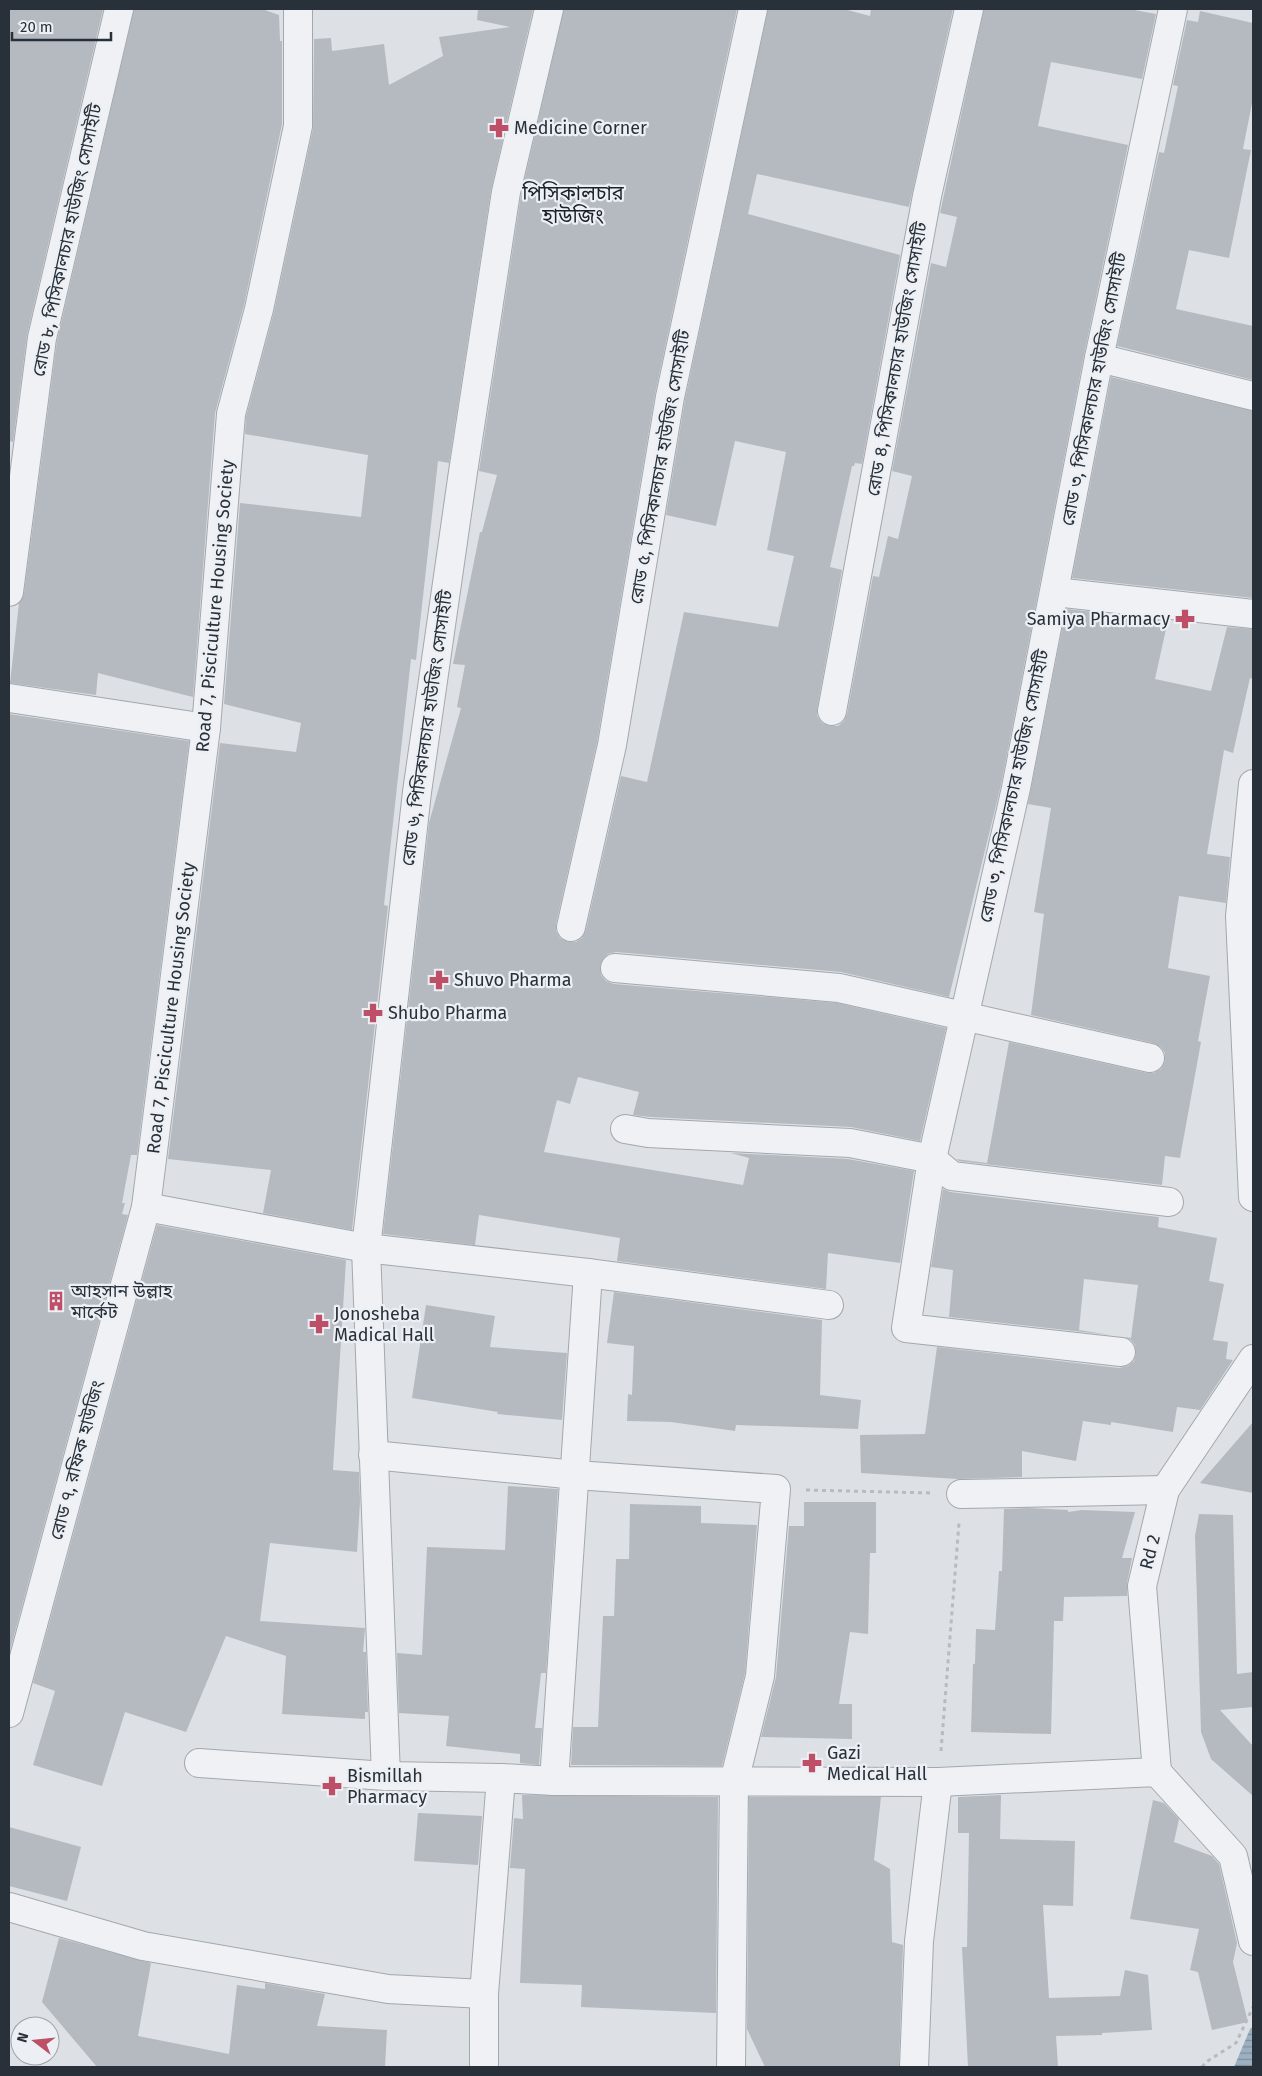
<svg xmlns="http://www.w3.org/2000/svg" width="1262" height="2076" viewBox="0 0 1262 2076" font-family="'Fira Sans','Noto Sans Bengali',sans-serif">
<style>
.water{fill:url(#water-rules)}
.building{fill:#b5bac1}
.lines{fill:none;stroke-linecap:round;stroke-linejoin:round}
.street-casing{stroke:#a3a8ae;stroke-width:30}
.path{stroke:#b7bbc0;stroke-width:3;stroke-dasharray:4 4;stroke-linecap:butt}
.street{stroke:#eff1f4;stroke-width:28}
.labels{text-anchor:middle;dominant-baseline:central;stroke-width:4.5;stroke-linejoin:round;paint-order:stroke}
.poi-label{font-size:18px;fill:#28303a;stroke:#eceff3;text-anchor:start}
.street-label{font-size:18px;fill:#28303a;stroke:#eceff3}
.quarter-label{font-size:20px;fill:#1b212a;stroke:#eceff3}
</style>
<defs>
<pattern id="water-rules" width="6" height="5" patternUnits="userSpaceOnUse" patternTransform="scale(1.25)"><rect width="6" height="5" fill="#9cb0c1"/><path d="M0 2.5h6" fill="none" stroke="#7f909e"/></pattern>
</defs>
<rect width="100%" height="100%" fill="#dde1e5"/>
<path class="water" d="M 1253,2027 L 1253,2067 L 1234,2067 L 1250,2029 Z"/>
<g class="building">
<path d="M 9,9 L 103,9 L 27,335 L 13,442 L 9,441 Z"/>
<path d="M 134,9 L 262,9 L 279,15 L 280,41 L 282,41 L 282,124 L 244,305 L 215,413 L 193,697 L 98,673 L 96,695 L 10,683 L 19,603 L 24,594 L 57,341 Z"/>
<path d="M 478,9 L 533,9 L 491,190 L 449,463 L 438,461 L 416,660 L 411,659 L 384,905 L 388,906 L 352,1230 L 263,1213 L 271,1170 L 168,1159 L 220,743 L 296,752 L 301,723 L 224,704 L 240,503 L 361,517 L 368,455 L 245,434 L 246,417 L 274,312 L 313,129 L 314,39 L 331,38 L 332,51 L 384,44 L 389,85 L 443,56 L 439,37 L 510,27 L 477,20 Z"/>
<path d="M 564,9 L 737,9 L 655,394 L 597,742 L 556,924 L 556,931 L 560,938 L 568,942 L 576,942 L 582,938 L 586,930 L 621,776 L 647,782 L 684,612 L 778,627 L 794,556 L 767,550 L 786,452 L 735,441 L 716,526 L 666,515 L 685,400 L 768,9 L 844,9 L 870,16 L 871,9 L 953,9 L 909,207 L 757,174 L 748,214 L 900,255 L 862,464 L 855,463 L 854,466 L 852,466 L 830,567 L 842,570 L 817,709 L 817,716 L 822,723 L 830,726 L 838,726 L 844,721 L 847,714 L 873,576 L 879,577 L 888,536 L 898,539 L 912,476 L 892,471 L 931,263 L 946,267 L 957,217 L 940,213 L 984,9 L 1129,9 L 1156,14 L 1142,79 L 1051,62 L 1038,126 L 1128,145 L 1084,355 L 1001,785 L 949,997 L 841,972 L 616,952 L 608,954 L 603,959 L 600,966 L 601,975 L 606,981 L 614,984 L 837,1003 L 946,1028 L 920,1141 L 851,1127 L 650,1117 L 633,1115 L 639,1092 L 578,1077 L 570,1104 L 557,1100 L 544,1152 L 743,1185 L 749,1158 L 731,1153 L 848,1159 L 914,1171 L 900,1263 L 828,1253 L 826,1289 L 617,1261 L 620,1238 L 479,1215 L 475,1245 L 383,1234 L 429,823 L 461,708 L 457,707 L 465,665 L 453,664 L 480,532 L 482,532 L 497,475 L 479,471 L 521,195 Z"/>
<path d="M 1200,11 L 1253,23 L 1253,98 L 1243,149 L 1251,150 L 1229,258 L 1189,250 L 1176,309 L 1253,326 L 1253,380 L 1117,346 L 1159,152 L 1164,153 L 1178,86 L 1173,85 L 1187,20 L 1198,22 Z"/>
<path d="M 1111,377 L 1253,411 L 1253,598 L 1072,578 Z"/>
<path d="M 1066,609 L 1168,620 L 1155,679 L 1211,691 L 1227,627 L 1253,629 L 1253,679 L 1250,678 L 1233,753 L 1224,750 L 1207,854 L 1230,857 L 1226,903 L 1179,896 L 1168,968 L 1210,976 L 1198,1041 L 1201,1042 L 1180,1158 L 1165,1156 L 1162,1185 L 959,1161 L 956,1159 L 987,1163 L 1009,1042 L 1147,1073 L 1154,1073 L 1161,1069 L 1165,1061 L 1165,1053 L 1161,1047 L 1153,1043 L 1031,1015 L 1044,914 L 1034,912 L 1051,808 L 1028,804 Z"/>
<path d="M 9,714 L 189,741 L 137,1155 L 131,1155 L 122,1203 L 125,1203 L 122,1214 L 128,1215 L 9,1654 Z"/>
<path d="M 943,1189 L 950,1192 L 1159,1217 L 1158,1227 L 1217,1238 L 1209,1281 L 1224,1284 L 1213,1340 L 1228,1342 L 1226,1359 L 1233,1360 L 1200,1410 L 1177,1407 L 1173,1432 L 1111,1422 L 1111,1425 L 1083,1421 L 1076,1461 L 1022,1451 L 1022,1477 L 958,1479 L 861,1473 L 860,1435 L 925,1434 L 937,1347 L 1119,1368 L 1128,1366 L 1134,1361 L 1136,1354 L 1135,1345 L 1131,1340 L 1125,1337 L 1131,1338 L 1138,1285 L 1084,1279 L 1079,1330 L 1111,1335 L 949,1317 L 953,1270 L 931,1267 Z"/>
<path d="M 157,1225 L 346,1260 L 333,1470 L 359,1472 L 360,1502 L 357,1552 L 270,1543 L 260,1621 L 365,1628 L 363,1652 L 366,1652 L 368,1712 L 365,1712 L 365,1719 L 282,1714 L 286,1656 L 226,1636 L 186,1732 L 125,1712 L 102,1786 L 33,1765 L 55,1691 L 33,1683 Z"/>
<path d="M 614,1292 L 822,1320 L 820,1395 L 861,1400 L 858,1429 L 736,1425 L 735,1431 L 671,1422 L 627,1421 L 628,1394 L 632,1395 L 634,1346 L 607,1343 Z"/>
<path d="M 426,1305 L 495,1316 L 490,1347 L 567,1353 L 562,1420 L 497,1414 L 498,1412 L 412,1398 Z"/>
<path d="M 1253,1422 L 1253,1493 L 1200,1483 Z"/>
<path d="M 508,1486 L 558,1489 L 546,1673 L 541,1673 L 535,1728 L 542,1728 L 539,1765 L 520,1763 L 520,1754 L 446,1746 L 449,1716 L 399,1713 L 397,1653 L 422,1655 L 427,1547 L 505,1550 Z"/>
<path d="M 804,1502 L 876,1502 L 876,1553 L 870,1553 L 868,1634 L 850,1632 L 839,1704 L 852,1704 L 852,1739 L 761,1737 L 776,1677 L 789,1526 L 804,1526 Z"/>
<path d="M 630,1504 L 701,1506 L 701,1523 L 757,1525 L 745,1673 L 722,1766 L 571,1765 L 573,1727 L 598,1727 L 603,1616 L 614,1616 L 616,1559 L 629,1559 Z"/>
<path d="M 1029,1508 L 1068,1510 L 1068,1512 L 1082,1510 L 1135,1512 L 1122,1558 L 1132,1558 L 1127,1583 L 1127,1596 L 1064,1597 L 1063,1621 L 1054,1621 L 1051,1734 L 971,1732 L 973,1664 L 975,1664 L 976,1629 L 995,1630 L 999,1571 L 1002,1571 L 1004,1509 Z"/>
<path d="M 1199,1514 L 1233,1515 L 1237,1674 L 1253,1672 L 1253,1707 L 1220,1710 L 1253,1746 L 1253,1796 L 1211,1759 L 1201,1732 L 1195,1536 Z"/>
<path d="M 522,1795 L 718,1797 L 716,2013 L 581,2007 L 582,1985 L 520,1983 L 525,1869 L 510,1868 L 514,1818 L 523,1819 Z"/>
<path d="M 1001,1795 L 1000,1839 L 1075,1841 L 1073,1906 L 1043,1905 L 1049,1998 L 1120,1996 L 1125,1970 L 1148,1975 L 1152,2030 L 1102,2033 L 1102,2035 L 1056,2036 L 1058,2067 L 968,2067 L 962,1947 L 967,1947 L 969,1833 L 958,1833 L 958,1797 Z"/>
<path d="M 749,1797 L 881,1797 L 874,1860 L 890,1869 L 892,1942 L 903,1945 L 899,2067 L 765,2067 L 747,2029 Z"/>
<path d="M 1153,1800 L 1164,1803 L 1179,1819 L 1174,1842 L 1212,1856 L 1219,1864 L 1237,1943 L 1233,1962 L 1248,2022 L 1212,2030 L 1198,1972 L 1190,1970 L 1199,1929 L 1130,1919 Z"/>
<path d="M 418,1813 L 482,1816 L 478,1865 L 414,1861 Z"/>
<path d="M 9,1827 L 81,1847 L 67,1901 L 9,1886 Z"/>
<path d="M 59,1938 L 151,1963 L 138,2036 L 229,2054 L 237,1985 L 265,1989 L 265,1983 L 325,1994 L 317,2026 L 387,2030 L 385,2067 L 97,2067 L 42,2002 Z"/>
</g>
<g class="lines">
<defs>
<g id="street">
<path d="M 1099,358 L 1253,396"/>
<path d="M 9,592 L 42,338 L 119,9"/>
<path d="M 1055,592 L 1253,614"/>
<path d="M 9,698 L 206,728"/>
<path d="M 832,711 L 927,196 L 969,9"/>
<path d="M 1253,784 L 1240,916 L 1253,1197"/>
<path d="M 571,927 L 612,745 L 670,397 L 753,9"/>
<path d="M 615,968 L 839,988 L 1150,1058"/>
<path d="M 625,1129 L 648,1133 L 850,1143 L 932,1159 L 952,1176 L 1169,1202"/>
<path d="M 146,1207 L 366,1248 L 588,1273 L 829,1305"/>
<path d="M 1121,1352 L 906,1328 L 932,1159 L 1016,788 L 1099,358 L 1173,9"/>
<path d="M 373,1455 L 576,1475 L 776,1489 L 760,1676 L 734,1782 L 731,2067"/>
<path d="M 961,1494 L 1165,1490"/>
<path d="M 9,1713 L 146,1207 L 206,728 L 231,414 L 259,309 L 298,126 L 298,9"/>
<path d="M 199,1763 L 386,1776 L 501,1778 L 554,1781 L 938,1782 L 1157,1772 L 1233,1856 L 1253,1941"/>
<path d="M 1157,1772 L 1142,1586 L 1165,1490 L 1253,1359"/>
<path d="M 386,1776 L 366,1248 L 417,792 L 463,472 L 506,192 L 549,9"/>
<path d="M 554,1781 L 588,1273"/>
<path d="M 9,1907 L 143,1946 L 388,1989 L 484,1994"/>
<path d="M 484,2067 L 484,1994 L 501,1778"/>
<path d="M 914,2067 L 919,1941 L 938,1782"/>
</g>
</defs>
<use href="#street" class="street-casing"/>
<g class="path">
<path d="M 806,1490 L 932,1493"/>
<path d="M 941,1751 L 959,1523"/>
<path d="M 1202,2067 L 1206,2062 L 1236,2043 L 1253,2007"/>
</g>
<use href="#street" class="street"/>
</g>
<defs>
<symbol id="pharmacy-bare" viewBox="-9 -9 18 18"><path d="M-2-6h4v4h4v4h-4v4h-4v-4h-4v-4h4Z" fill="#bd4f67" stroke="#eceff3" stroke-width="2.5" paint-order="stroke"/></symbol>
<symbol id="building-bare" viewBox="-9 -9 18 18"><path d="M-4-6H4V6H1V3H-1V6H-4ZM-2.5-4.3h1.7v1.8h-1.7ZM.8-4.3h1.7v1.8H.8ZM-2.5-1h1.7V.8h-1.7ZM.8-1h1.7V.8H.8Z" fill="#bd4f67" stroke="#eceff3" stroke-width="2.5" paint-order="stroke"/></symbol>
</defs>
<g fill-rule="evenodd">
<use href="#pharmacy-bare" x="485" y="114" width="28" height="28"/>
<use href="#pharmacy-bare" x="1171" y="605" width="28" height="28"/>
<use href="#pharmacy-bare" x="425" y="966" width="28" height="28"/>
<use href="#pharmacy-bare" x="359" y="999" width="28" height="28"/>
<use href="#building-bare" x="42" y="1287" width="28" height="28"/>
<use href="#pharmacy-bare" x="305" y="1310" width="28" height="28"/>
<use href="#pharmacy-bare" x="798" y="1749" width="28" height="28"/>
<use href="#pharmacy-bare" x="318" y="1772" width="28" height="28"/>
</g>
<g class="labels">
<g class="poi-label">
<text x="514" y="128">Medicine Corner</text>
<text x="1170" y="619" text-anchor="end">Samiya Pharmacy</text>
<text x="454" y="980">Shuvo Pharma</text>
<text x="388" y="1013">Shubo Pharma</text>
<text x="71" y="1291">আহসান উল্লাহ<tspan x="71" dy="21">মার্কেট</tspan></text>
<text x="334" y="1314">Jonosheba<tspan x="334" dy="21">Madical Hall</tspan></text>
<text x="827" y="1753">Gazi<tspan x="827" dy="21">Medical Hall</tspan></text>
<text x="347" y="1776">Bismillah<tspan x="347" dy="21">Pharmacy</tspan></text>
</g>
<g class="street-label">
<text transform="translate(67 240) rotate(-78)">রোড ৮, পিসিকালচার হাউজিং সোসাইটি</text>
<text transform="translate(897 359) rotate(-80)">রোড ৪, পিসিকালচার হাউজিং সোসাইটি</text>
<text transform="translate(1094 389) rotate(-79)">রোড ৩, পিসিকালচার হাউজিং সোসাইটি</text>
<text transform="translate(660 467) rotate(-80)">রোড ৫, পিসিকালচার হাউজিং সোসাইটি</text>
<text transform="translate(215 606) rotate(-85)">Road 7, Pisciculture Housing Society</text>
<text transform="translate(427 728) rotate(-82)">রোড ৬, পিসিকালচার হাউজিং সোসাইটি</text>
<text transform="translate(1014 786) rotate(-78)">রোড ৩, পিসিকালচার হাউজিং সোসাইটি</text>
<text transform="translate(171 1008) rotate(-83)">Road 7, Pisciculture Housing Society</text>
<text transform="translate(77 1460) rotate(-75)">রোড ৭, রফিক হাউজিং</text>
<text transform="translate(1150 1552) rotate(-76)">Rd 2</text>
</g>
<g class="quarter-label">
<text x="573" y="193">পিসিকালচার<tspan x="573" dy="23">হাউজিং</tspan></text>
</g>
</g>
<rect width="1262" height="2076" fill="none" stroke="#28303a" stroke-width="20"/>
<g transform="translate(35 2041) rotate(286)"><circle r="24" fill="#eceff3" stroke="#9ea3a9"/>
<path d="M0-4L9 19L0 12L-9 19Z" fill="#bd4f67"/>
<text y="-8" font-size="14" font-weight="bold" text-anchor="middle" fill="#28303a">N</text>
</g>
<path d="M12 32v8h99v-8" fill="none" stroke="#28303a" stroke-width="2.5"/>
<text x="20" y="32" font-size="15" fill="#28303a" stroke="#eceff3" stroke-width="4" paint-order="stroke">20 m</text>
</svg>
